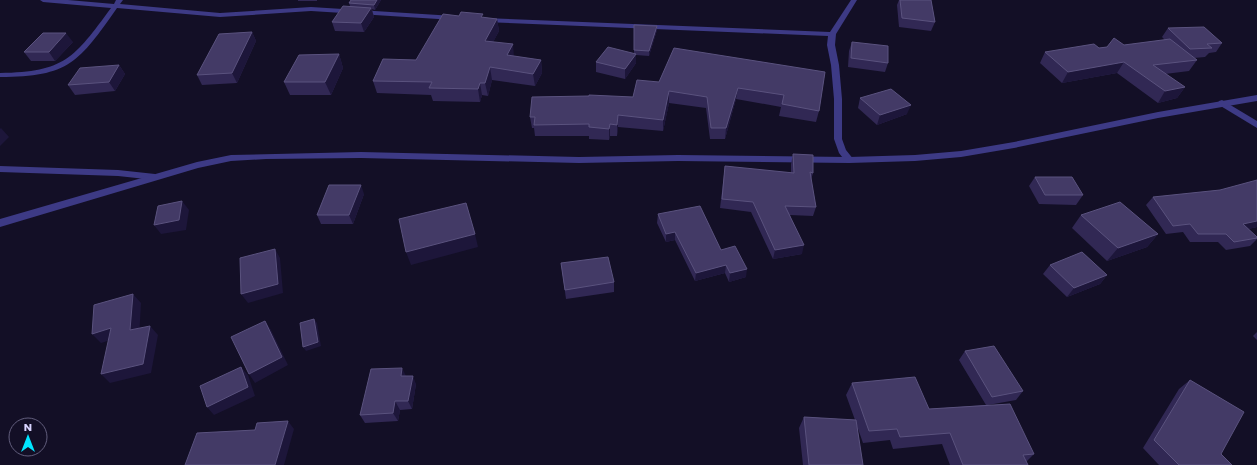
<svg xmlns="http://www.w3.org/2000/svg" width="1257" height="465" viewBox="0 0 1257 465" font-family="Poppins,sans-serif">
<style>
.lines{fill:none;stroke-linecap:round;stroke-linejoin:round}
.minor{fill:#3d3a85;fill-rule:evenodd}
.tertiary{fill:#3d3a85;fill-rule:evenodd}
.wall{fill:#312854}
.shaded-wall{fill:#1d163a}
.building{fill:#433a66;stroke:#5a527e}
</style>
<rect width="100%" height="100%" fill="#130f26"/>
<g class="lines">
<g class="minor">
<path d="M 40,0 L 68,0 L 114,4 L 116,0 L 123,0 L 120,4 L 220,13 L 311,7 L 454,16 L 458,18 L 454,20 L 311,11 L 220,17 L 117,8 C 79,62 69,77 0,77 L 0,73 C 65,72 74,58 111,8 L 43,2 Z"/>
<path d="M 851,0 L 857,0 L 836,34 L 835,45 L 839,65 L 842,99 L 842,139 L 846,150 L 854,160 L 849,163 L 846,162 L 839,153 L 834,139 L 834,99 L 831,65 L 827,45 L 828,36 L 484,22 L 480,20 L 484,18 L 830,32 Z"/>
<path d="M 1222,100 L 1257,121 L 1257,128 L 1219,105 L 1218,103 L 1219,101 Z"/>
<path d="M 0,166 L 118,170 L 155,174 L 160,177 L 155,180 L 118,176 L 0,172 Z"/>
</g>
<path class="tertiary" d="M 1257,95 L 1257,101 L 1158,118 L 1014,148 L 961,157 L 915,161 L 849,163 L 678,161 L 579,163 L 361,158 L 266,159 L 231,161 L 198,168 L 0,227 L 0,219 L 197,162 L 231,155 L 361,152 L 579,157 L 678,155 L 849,157 L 915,155 L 961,151 L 1014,142 L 1158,112 Z"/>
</g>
<g class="wall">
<rect x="298" y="0" width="19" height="1"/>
<path d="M 351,0 L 381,0 L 375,10 L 372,9 L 374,17 L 364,32 L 335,31 L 332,22 L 350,6 L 349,3 Z"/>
<path d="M 899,0 L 931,0 L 935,22 L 931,31 L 899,27 L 897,5 Z"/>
<path d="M 459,16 L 497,19 L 499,31 L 493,42 L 514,56 L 541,60 L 542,73 L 535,86 L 492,80 L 488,96 L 482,95 L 480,102 L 433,101 L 431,95 L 377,93 L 373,81 L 416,60 Z"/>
<path d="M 634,25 L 657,30 L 649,56 L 636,55 L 636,63 L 625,79 L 596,72 L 596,62 L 634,53 Z"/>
<path d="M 1168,28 L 1222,43 L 1216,52 L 1209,53 L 1205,57 L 1194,58 L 1197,60 L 1189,71 L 1165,74 L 1185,87 L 1177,98 L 1158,103 L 1117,73 L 1062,83 L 1040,63 L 1045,52 L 1099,48 L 1165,40 L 1162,37 Z"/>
<path d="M 252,32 L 256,41 L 237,83 L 202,85 L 197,75 Z"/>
<path d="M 73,42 L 55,61 L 31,61 L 24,52 Z"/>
<path d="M 852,42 L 888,63 L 885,72 L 848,67 L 849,51 Z"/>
<path d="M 339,54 L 343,68 L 331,95 L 290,95 L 284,82 Z"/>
<path d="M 119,65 L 125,74 L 115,91 L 75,95 L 68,85 Z"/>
<path d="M 825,72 L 819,111 L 816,122 L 779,116 L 781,107 L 736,99 L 725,139 L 710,139 L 706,108 L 669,103 L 663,131 L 618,127 L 617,136 L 610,136 L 609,140 L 589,139 L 589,136 L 535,136 L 534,128 L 532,128 L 530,117 L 633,97 L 659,82 Z"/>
<path d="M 860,98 L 907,114 L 877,125 L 858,108 Z"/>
<path d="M 793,154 L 813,173 L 811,180 L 816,207 L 813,216 L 790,215 L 802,254 L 773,259 L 751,212 L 720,208 L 725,166 L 791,173 L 791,164 Z"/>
<path d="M 1035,177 L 1083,195 L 1076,205 L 1039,204 L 1029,186 Z"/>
<path d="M 364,194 L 353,224 L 321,224 L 317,215 Z"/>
<path d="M 1153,197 L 1257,227 L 1248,229 L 1257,237 L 1257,239 L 1250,246 L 1226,250 L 1218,242 L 1190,242 L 1183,232 L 1166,234 L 1146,205 Z"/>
<path d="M 658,214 L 721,250 L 746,277 L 729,282 L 725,273 L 695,281 L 675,240 L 666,242 L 657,223 Z"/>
<path d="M 1081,215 L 1158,234 L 1147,247 L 1107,261 L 1072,228 Z"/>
<path d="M 561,263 L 614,282 L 614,292 L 566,299 Z"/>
<path d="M 1050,265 L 1107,275 L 1100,284 L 1067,297 L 1043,274 Z"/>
<path d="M 1257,332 L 1257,340 L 1253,336 Z"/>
<path d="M 965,351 L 1023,391 L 1016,400 L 988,405 L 1034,454 L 1026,462 L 1028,465 L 950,465 L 942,444 L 893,449 L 890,440 L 863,443 L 857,426 L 863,465 L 803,465 L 799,428 L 804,417 L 855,420 L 846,395 L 852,383 L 929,409 L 986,405 L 959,360 Z"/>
<path d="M 406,376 L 416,384 L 412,409 L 400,410 L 398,421 L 365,423 L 360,415 Z"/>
<path d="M 1190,380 L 1221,454 L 1232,465 L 1159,465 L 1143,448 L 1179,389 Z"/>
</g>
<g class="shaded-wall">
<path d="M 377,0 L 381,0 L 375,10 L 374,5 Z"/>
<path d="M 371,8 L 374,17 L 364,32 L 361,23 Z"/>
<path d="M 497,19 L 499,31 L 487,54 L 485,41 Z"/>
<path d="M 657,26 L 657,30 L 649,56 L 649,51 Z"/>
<path d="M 252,32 L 256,41 L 237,83 L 232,73 Z"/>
<path d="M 66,33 L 73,42 L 55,61 L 49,52 Z"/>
<path d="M 513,44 L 514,57 L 507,55 Z"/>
<path d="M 339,54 L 343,68 L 331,95 L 325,82 Z"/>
<path d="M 636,54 L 636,63 L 625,79 L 625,69 Z"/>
<path d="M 541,60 L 542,73 L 535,86 L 533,74 Z"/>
<path d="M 1124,62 L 1117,73 L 1062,83 L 1068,72 Z"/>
<path d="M 119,65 L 125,74 L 115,91 L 109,82 Z"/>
<path d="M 490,67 L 492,80 L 488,96 L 485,83 Z"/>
<path d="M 480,83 L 482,95 L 480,102 L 478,89 Z"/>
<path d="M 1185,87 L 1177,98 L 1158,103 L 1165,91 Z"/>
<path d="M 738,88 L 736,99 L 725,139 L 726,128 Z"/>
<path d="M 669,91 L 669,103 L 663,131 L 663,120 Z"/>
<path d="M 911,105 L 907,114 L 877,125 L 880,115 Z"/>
<path d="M 618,115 L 618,127 L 617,136 L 617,125 Z"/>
<path d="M 610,124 L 610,136 L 609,140 L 609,129 Z"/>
<path d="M 1,128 L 9,137 L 0,146 L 0,129 Z"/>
<path d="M 361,185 L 364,194 L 353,224 L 349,215 Z"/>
<path d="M 182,201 L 189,210 L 186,230 L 161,234 L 154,225 Z"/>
<path d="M 1257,221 L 1257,227 L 1235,232 L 1243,224 Z"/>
<path d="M 675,232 L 675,240 L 666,242 L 666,234 Z"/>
<path d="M 475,234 L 478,247 L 411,265 L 406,252 Z"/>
<path d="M 1158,234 L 1147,247 L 1107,261 L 1118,248 Z"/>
<path d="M 804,245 L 802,254 L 773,259 L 775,250 Z"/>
<path d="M 275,249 L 280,258 L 283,293 L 248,303 L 241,294 Z"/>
<path d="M 726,265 L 725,273 L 695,281 L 696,273 Z"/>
<path d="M 747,269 L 746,277 L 729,282 L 730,273 Z"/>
<path d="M 1107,275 L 1100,284 L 1067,297 L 1074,288 Z"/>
<path d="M 133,294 L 141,303 L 139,339 L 130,330 Z"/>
<path d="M 314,319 L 317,323 L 321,346 L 306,351 L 303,347 Z"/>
<path d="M 265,321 L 271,330 L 288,365 L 255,383 L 249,374 Z"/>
<path d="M 150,326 L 158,335 L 151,373 L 110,383 L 101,374 Z"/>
<path d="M 111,328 L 120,337 L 101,343 L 92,334 Z"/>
<path d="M 241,367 L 248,375 L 255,396 L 214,415 L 207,407 Z"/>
<path d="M 402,368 L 406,376 L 401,376 Z"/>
<path d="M 413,376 L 416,384 L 412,409 L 408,401 Z"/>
<path d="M 395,401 L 400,410 L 398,421 L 393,413 Z"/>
<path d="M 288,421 L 294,429 L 284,465 L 275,465 Z"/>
</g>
<g class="building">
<path d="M 351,0 L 377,0 L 374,5 L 349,3 Z"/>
<path d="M 900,0 L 931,0 L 935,22 L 902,18 Z"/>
<path d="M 343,6 L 371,8 L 361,23 L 332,22 Z"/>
<path d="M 461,12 L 483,14 L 481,17 L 497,19 L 485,41 L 513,44 L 507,55 L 541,60 L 533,74 L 490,67 L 485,83 L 480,83 L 478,89 L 429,88 L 432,82 L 373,81 L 383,59 L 416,60 L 443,14 L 459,16 Z"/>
<path d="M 634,25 L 657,26 L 649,51 L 634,50 Z"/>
<path d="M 1204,27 L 1222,43 L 1207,44 L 1212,48 L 1190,49 L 1168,28 Z"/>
<path d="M 252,32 L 232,73 L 197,75 L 219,34 Z"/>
<path d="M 43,33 L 66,33 L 49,52 L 24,52 Z"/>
<path d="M 1114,38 L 1124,45 L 1170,39 L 1197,60 L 1153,65 L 1185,87 L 1165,91 L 1124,62 L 1068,72 L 1045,52 L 1094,44 L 1099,48 L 1107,47 Z"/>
<path d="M 852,42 L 888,46 L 888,63 L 851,58 Z"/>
<path d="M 608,47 L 636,54 L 625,69 L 596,62 Z"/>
<path d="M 674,48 L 825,72 L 819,111 L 782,104 L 784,95 L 738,88 L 726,128 L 711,128 L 707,97 L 669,91 L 663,120 L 618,115 L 617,125 L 610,124 L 609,129 L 589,127 L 589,124 L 534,125 L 535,117 L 530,117 L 532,97 L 589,96 L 589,95 L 633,97 L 637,80 L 659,82 Z"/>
<path d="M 339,54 L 325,82 L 284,82 L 299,55 Z"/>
<path d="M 119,65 L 109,82 L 68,85 L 80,68 Z"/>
<path d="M 891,89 L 911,105 L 880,115 L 860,98 Z"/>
<path d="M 793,154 L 813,155 L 813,173 L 810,172 L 816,207 L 785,206 L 804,245 L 775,250 L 753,202 L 722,199 L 725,166 L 794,173 Z"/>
<path d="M 1035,177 L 1072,177 L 1083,195 L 1045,195 Z"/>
<path d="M 1257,180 L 1257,221 L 1243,224 L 1257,237 L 1257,238 L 1234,242 L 1226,234 L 1198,234 L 1190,224 L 1173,226 L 1153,197 L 1220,190 Z"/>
<path d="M 329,185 L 361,185 L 349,215 L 317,215 Z"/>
<path d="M 182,201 L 179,220 L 154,225 L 158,206 Z"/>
<path d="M 1120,202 L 1158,234 L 1118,248 L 1081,215 Z"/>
<path d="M 466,203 L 475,234 L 406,252 L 399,219 Z"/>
<path d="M 700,206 L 721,250 L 735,246 L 747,269 L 730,273 L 726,265 L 696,273 L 675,232 L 666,234 L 658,214 Z"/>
<path d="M 275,249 L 278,284 L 241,294 L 240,258 Z"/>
<path d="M 1082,252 L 1107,275 L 1074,288 L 1050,265 Z"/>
<path d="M 608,257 L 614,282 L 565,290 L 561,263 Z"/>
<path d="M 133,294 L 130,330 L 150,326 L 143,364 L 101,374 L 111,328 L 92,334 L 94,305 Z"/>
<path d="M 314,319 L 318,342 L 303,347 L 300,323 Z"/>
<path d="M 265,321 L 282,357 L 249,374 L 231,337 Z"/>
<path d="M 994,346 L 1023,391 L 992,397 L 965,351 Z"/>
<path d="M 241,367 L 248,387 L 207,407 L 200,386 Z"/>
<path d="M 402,368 L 401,376 L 413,376 L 408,401 L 395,401 L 393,413 L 360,415 L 371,369 Z"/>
<path d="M 915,377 L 929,409 L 1010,404 L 1034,454 L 1023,455 L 1028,465 L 963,465 L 950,433 L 900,437 L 897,429 L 869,431 L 852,383 Z"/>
<path d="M 1190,380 L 1244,412 L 1221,454 L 1232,465 L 1179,465 L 1154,440 Z"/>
<path d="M 804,417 L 856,420 L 863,465 L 809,465 Z"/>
<path d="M 288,421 L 275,465 L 185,465 L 197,433 L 255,430 L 257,423 Z"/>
</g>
<g transform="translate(28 437)"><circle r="19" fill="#130f26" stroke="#625e7d"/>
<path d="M0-3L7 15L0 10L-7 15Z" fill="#00e5ff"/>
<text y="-6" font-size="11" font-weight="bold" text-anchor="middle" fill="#d9d4ff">N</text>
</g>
</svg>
